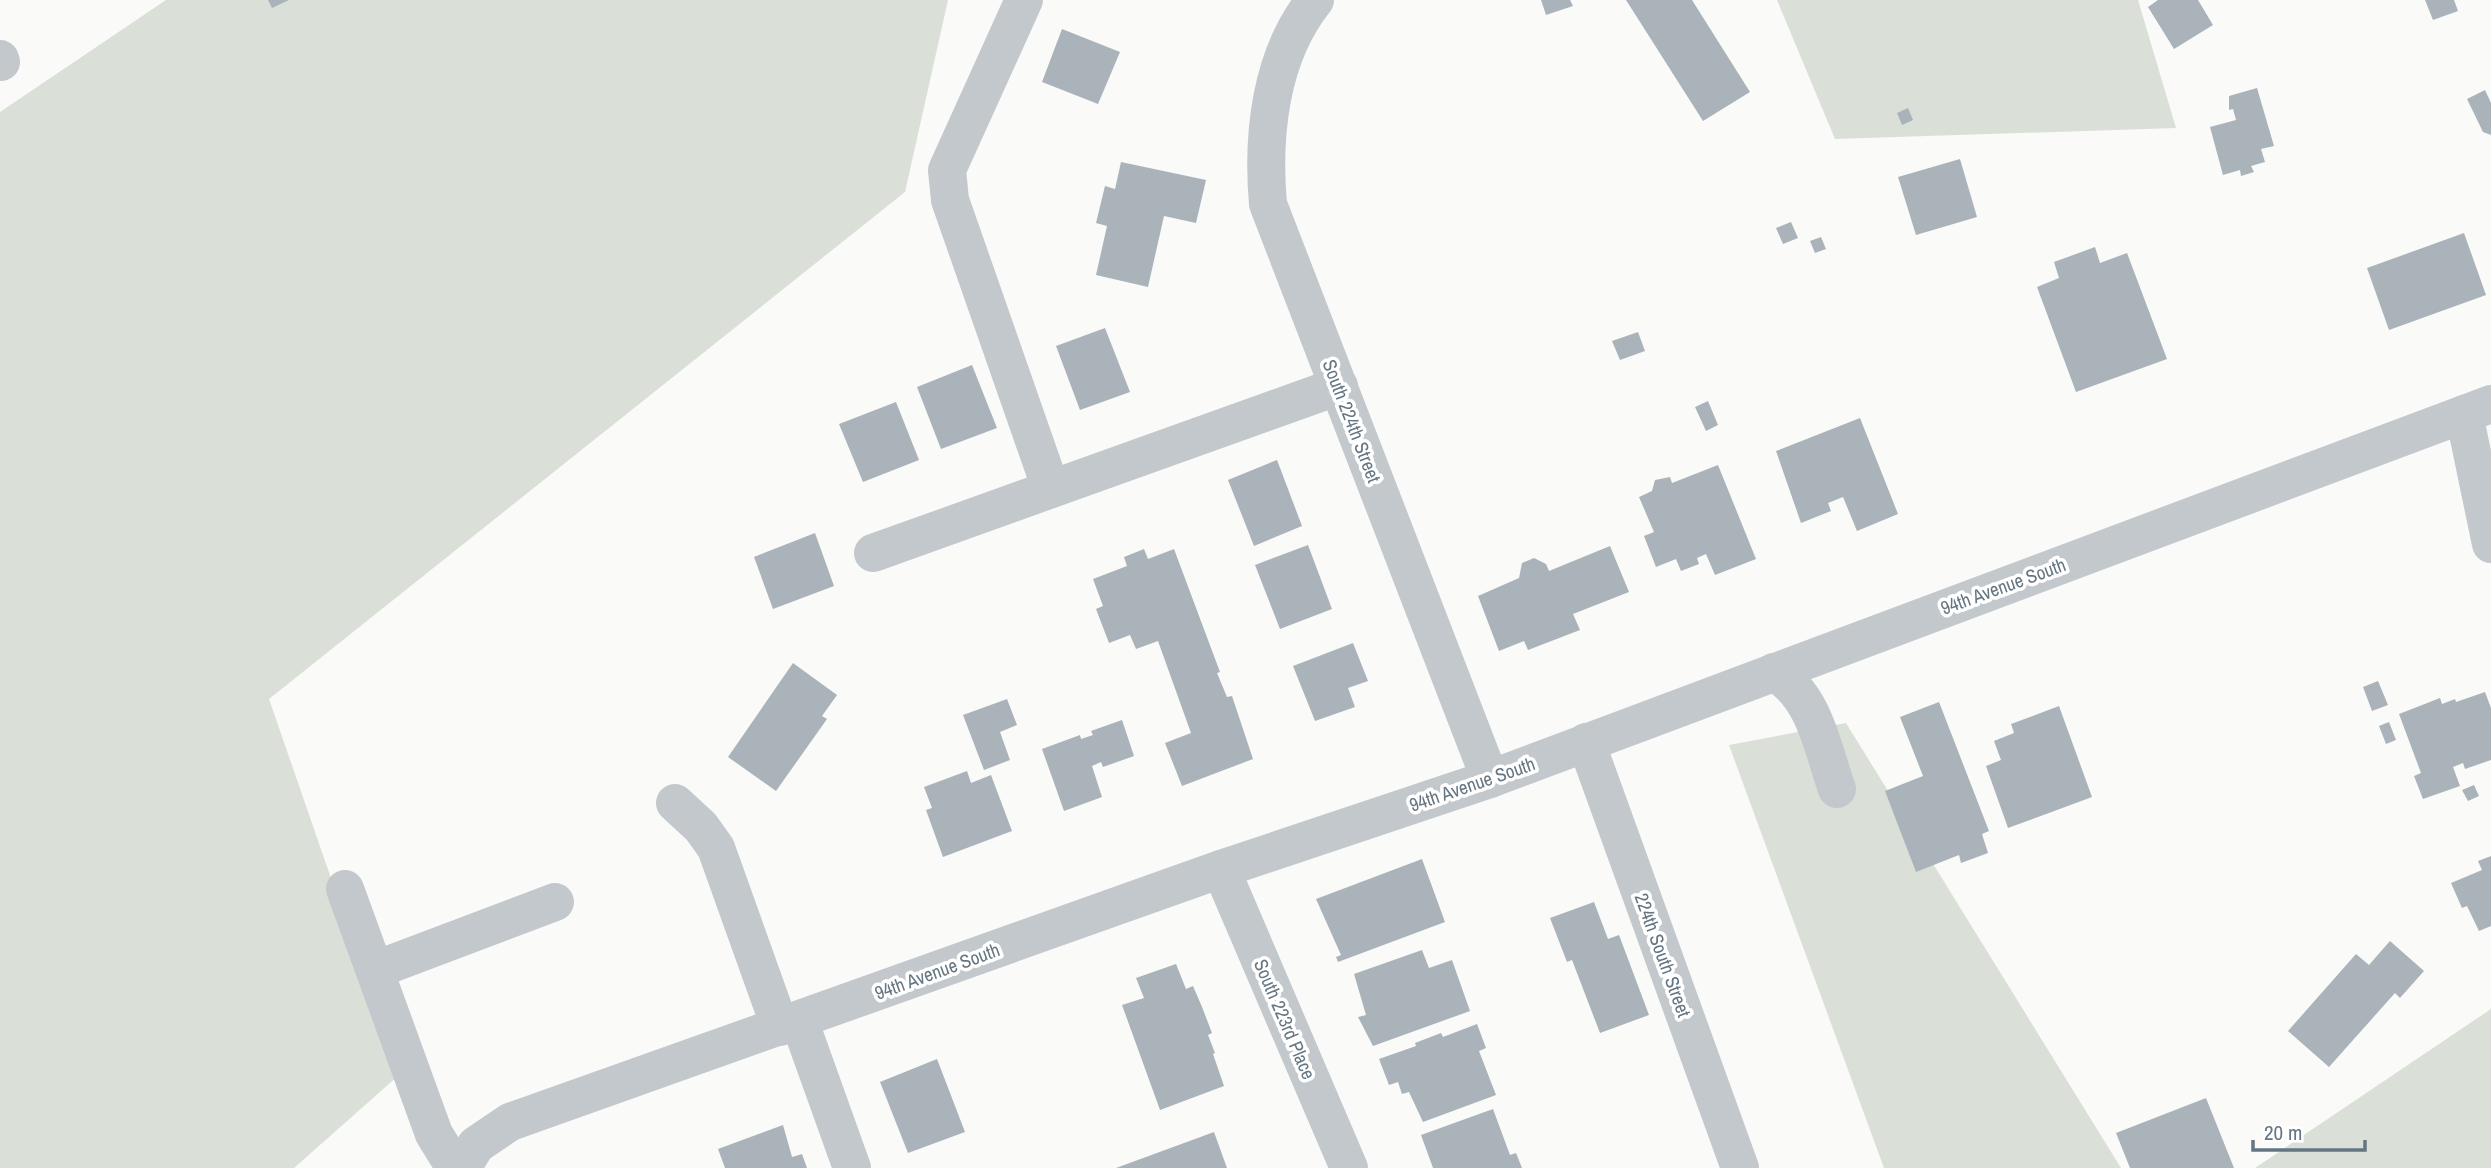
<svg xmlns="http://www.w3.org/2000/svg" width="2491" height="1168" viewBox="0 0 2491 1168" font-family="'Archivo Narrow',sans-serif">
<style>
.green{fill:#dadfd7}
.building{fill:#aab3b9}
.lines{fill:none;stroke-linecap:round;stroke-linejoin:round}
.minor{stroke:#c3c8cc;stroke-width:38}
.labels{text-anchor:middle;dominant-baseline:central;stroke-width:7;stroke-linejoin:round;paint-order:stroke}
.street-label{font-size:19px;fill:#657683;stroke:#fff}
</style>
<rect width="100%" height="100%" fill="#fafaf8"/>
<g class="green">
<path d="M 166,0 L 948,0 L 905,192 L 269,699 L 399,1075 L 294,1168 L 0,1168 L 0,112 Z"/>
<path d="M 1777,0 L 2138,0 L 2176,128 L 1835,139 Z"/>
<path d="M 1846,723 L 2121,1168 L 1884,1168 L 1729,745 Z"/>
<path d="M 2491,1009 L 2491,1168 L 2255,1168 Z"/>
</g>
<g class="building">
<path d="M 268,0 L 289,0 L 272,8 Z"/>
<path d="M 1541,0 L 1570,0 L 1573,6 L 1546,15 Z"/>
<path d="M 1626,0 L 1692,0 L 1750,92 L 1703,121 Z"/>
<path d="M 2198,0 L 2213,25 L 2174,49 L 2148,7 L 2158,0 Z"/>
<path d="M 2425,0 L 2454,0 L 2458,11 L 2433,20 Z"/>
<path d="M 1062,29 L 1120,52 L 1098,104 L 1042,82 Z"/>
<path d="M 2257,88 L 2274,146 L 2261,149 L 2265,162 L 2251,166 L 2254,172 L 2241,176 L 2240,170 L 2223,175 L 2210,127 L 2236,120 L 2233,109 L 2229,110 L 2229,96 Z"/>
<path d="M 2485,90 L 2491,103 L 2491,135 L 2483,132 L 2467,99 Z"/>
<path d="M 1908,108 L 1913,120 L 1902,125 L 1897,113 Z"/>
<path d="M 1960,159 L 1977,217 L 1916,235 L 1898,177 Z"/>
<path d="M 1121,162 L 1206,180 L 1196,223 L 1164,216 L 1148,287 L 1096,275 L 1107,226 L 1096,223 L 1105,186 L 1115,189 Z"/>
<path d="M 1791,222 L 1798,238 L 1783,244 L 1776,228 Z"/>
<path d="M 2464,233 L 2486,295 L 2389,330 L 2367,268 Z"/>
<path d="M 1821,237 L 1826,249 L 1815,253 L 1810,241 Z"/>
<path d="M 2095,247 L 2100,263 L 2127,253 L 2167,359 L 2076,392 L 2037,287 L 2059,278 L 2054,262 Z"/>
<path d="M 1105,328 L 1130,392 L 1080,410 L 1056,346 Z"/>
<path d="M 1638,332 L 1645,351 L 1620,360 L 1612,341 Z"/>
<path d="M 972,365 L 997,428 L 941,449 L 917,387 Z"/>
<path d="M 1708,401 L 1718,425 L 1706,431 L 1695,407 Z"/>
<path d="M 896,402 L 919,460 L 863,482 L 839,424 Z"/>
<path d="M 1860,418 L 1898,514 L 1857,531 L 1843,497 L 1828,503 L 1831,511 L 1801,523 L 1776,451 Z"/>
<path d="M 1277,460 L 1302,526 L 1254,546 L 1228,480 Z"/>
<path d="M 1718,465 L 1756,559 L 1715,575 L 1706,554 L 1697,558 L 1699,564 L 1681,571 L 1676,559 L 1656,567 L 1644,536 L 1654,532 L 1639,497 L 1652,491 L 1655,480 L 1670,477 L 1672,483 Z"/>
<path d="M 815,533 L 834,586 L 773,609 L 754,557 Z"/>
<path d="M 1308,545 L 1332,609 L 1280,629 L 1255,565 Z"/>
<path d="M 1610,546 L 1629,592 L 1573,614 L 1580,630 L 1528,650 L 1524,641 L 1499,651 L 1478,596 L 1519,578 L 1522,563 L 1534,558 L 1546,564 L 1549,571 Z"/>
<path d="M 1144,549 L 1148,559 L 1174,549 L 1220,672 L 1217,673 L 1227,697 L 1232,696 L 1253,759 L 1182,786 L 1165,743 L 1191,733 L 1158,641 L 1136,649 L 1130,635 L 1109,643 L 1096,609 L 1103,606 L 1093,579 L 1127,566 L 1124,557 Z"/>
<path d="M 1353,643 L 1368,681 L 1348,688 L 1355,707 L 1315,721 L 1293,666 Z"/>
<path d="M 793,663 L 837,695 L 822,716 L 827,719 L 776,791 L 728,757 Z"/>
<path d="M 2378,681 L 2388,705 L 2372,711 L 2363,687 Z"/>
<path d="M 2485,692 L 2491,708 L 2491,760 L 2465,769 L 2463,763 L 2453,767 L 2460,786 L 2423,799 L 2414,776 L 2421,773 L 2399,714 L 2440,698 L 2442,704 L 2455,699 L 2456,702 Z"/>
<path d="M 1007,699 L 1017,725 L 1000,732 L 1010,760 L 984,770 L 963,715 Z"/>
<path d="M 1939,702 L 1989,831 L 1982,834 L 1988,853 L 1961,863 L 1959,855 L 1916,872 L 1885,791 L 1923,776 L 1900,717 Z"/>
<path d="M 2059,706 L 2092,797 L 2008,828 L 1986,766 L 2001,760 L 1994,741 L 2014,733 L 2011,724 Z"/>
<path d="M 1122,720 L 1134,756 L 1103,767 L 1101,762 L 1092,766 L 1102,797 L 1064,811 L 1042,749 L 1080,735 L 1081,739 L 1093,735 L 1091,731 Z"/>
<path d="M 2389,722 L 2396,740 L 2386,744 L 2379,726 Z"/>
<path d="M 967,771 L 971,783 L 991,775 L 1012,831 L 943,857 L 926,810 L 932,808 L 924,787 Z"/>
<path d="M 2474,785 L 2479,796 L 2468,801 L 2462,790 Z"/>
<path d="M 2491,856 L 2491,926 L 2479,931 L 2467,906 L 2462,908 L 2451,883 L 2482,870 L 2478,861 Z"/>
<path d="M 1422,859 L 1445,922 L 1338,962 L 1336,957 L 1341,955 L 1316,899 Z"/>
<path d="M 1594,902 L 1608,939 L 1619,935 L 1649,1015 L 1600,1033 L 1572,960 L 1567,962 L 1550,918 Z"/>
<path d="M 2390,941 L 2424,971 L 2400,998 L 2395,993 L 2329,1067 L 2288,1031 L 2356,954 L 2369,965 Z"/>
<path d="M 1422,950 L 1429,968 L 1452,960 L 1470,1011 L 1373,1046 L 1358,1017 L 1366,1015 L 1354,974 Z"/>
<path d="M 1176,964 L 1186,989 L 1193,986 L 1202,1007 L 1212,1033 L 1208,1035 L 1215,1053 L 1213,1054 L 1224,1086 L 1160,1110 L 1122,1005 L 1144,998 L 1136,978 Z"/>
<path d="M 1477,1024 L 1486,1048 L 1479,1051 L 1496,1095 L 1423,1122 L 1409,1092 L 1402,1094 L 1398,1082 L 1389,1085 L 1379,1059 L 1416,1046 L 1415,1043 L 1441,1033 L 1443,1037 Z"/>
<path d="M 937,1059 L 965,1132 L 908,1153 L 880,1082 Z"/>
<path d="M 2206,1098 L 2234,1168 L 2130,1168 L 2116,1133 Z"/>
<path d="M 1493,1109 L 1510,1155 L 1516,1153 L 1522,1168 L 1433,1168 L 1421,1135 Z"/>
<path d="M 783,1125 L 792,1157 L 802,1154 L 807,1168 L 725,1168 L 718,1149 Z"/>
<path d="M 1214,1132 L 1227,1168 L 1116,1168 Z"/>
</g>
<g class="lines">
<g class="minor">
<path d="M 1024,0 L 947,170 L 950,200 L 1051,489"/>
<path d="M 1315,0 C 1270,56 1262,135 1268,204 L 1490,779"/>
<path d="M 0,59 L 1,62"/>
<path d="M 2464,414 L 2491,544"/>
<path d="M 873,553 L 1339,386"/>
<path d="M 1774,672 C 1815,696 1822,747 1837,789"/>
<path d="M 1586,742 L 1740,1168"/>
<path d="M 675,803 L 701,827 L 716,848 L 780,1027"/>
<path d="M 1221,869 L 1349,1168"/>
<path d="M 345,889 L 434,1134 L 455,1168"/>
<path d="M 375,970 L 555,902"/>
<path d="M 799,1020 L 852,1168"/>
<path d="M 462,1168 L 476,1145 L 510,1122 L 1221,869 L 1490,779 L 2491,404"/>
</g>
</g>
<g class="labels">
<g class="street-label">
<text transform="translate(1352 421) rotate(69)">South 224th Street</text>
<text transform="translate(2003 586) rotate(-20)">94th Avenue South</text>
<text transform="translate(1472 784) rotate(-19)">94th Avenue South</text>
<text transform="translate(1663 955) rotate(70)">224th South Street</text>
<text transform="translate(937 971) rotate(-20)">94th Avenue South</text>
<text transform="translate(1285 1019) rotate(67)">South 223rd Place</text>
</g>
</g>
<path d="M2253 1140v10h112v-10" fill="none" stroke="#657683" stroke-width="3.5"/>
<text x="2264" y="1140" font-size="21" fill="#657683" stroke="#ffffff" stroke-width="5" paint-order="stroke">20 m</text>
</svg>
